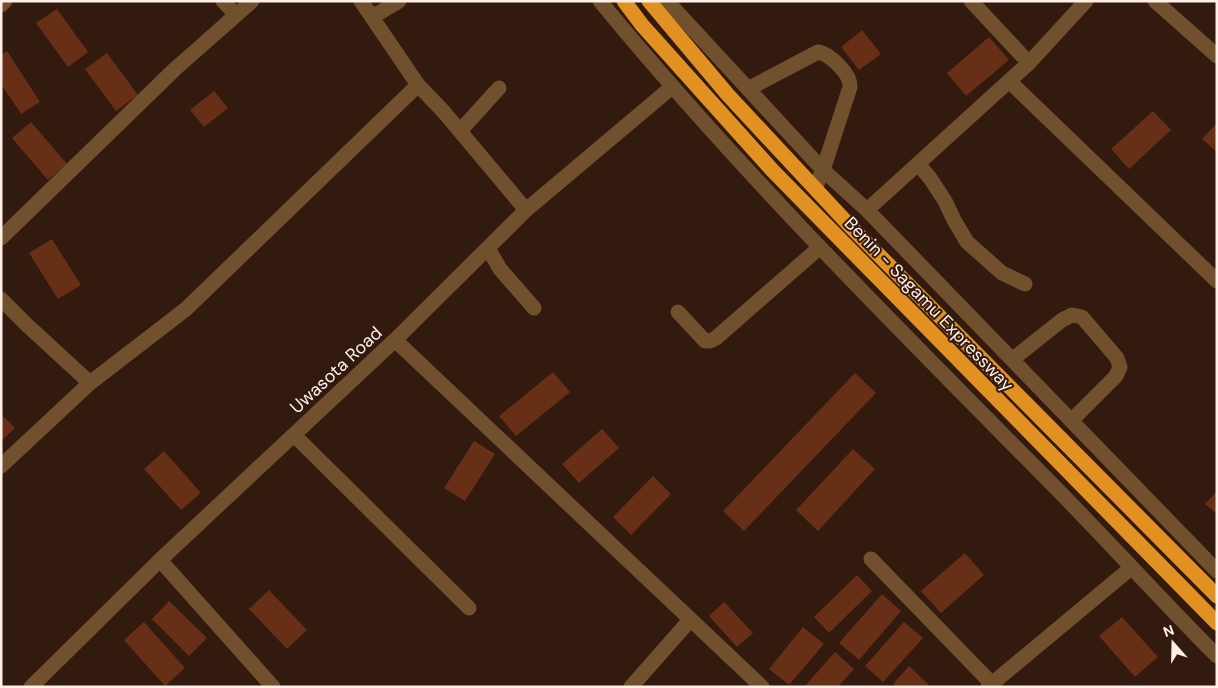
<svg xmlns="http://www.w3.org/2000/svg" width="1218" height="688" viewBox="0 0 1218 688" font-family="'DM Sans',sans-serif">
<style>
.building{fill:#672f15}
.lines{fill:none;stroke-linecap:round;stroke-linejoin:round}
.minor{stroke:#71512d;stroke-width:15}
.highway{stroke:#e09121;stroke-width:15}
.labels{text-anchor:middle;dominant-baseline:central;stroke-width:4;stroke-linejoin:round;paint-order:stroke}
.street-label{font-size:18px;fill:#feefe9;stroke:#321a0f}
</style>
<rect width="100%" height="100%" fill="#321a0f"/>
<g class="building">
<path d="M 57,9 L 88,52 L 68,67 L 36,23 Z"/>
<path d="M 862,30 L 881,54 L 859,70 L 841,47 Z"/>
<path d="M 989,37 L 1009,60 L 966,96 L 947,73 Z"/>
<path d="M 7,51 L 40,102 L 21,114 L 1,84 L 1,55 Z"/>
<path d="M 107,53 L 138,95 L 116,111 L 85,69 Z"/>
<path d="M 214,91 L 228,108 L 204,127 L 190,110 Z"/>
<path d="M 1153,111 L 1171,130 L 1129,169 L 1111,149 Z"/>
<path d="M 31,122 L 67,164 L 48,180 L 12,138 Z"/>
<path d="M 1217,123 L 1217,152 L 1202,139 Z"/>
<path d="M 52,239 L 81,285 L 58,299 L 29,253 Z"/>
<path d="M 553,372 L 570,392 L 516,436 L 499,416 Z"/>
<path d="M 855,373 L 876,393 L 744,531 L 723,511 Z"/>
<path d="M 1,414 L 15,428 L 1,441 Z"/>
<path d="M 602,429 L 619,448 L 579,483 L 562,464 Z"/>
<path d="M 474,441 L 495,454 L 465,501 L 444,488 Z"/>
<path d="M 853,449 L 875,469 L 818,531 L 796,510 Z"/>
<path d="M 164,451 L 201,493 L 181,510 L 144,469 Z"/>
<path d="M 653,476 L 671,494 L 631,535 L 613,517 Z"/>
<path d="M 1217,491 L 1217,514 L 1205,504 Z"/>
<path d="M 965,553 L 984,575 L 941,613 L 921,591 Z"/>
<path d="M 857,575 L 872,591 L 829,633 L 814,617 Z"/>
<path d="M 269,590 L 307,630 L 287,649 L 249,609 Z"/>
<path d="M 882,594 L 901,611 L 859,660 L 839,643 Z"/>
<path d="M 169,601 L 207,638 L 189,656 L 152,619 Z"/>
<path d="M 724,602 L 753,633 L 737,647 L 709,616 Z"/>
<path d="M 1122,617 L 1158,657 L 1135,677 L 1099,636 Z"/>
<path d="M 144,622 L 185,668 L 165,686 L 124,640 Z"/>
<path d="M 904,622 L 923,638 L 883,682 L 865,666 Z"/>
<path d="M 803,627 L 824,644 L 789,685 L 769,669 Z"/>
<path d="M 835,652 L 854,669 L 838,687 L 804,687 Z"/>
<path d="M 909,666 L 931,687 L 897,687 L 893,684 Z"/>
</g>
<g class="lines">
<g class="minor">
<path d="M 223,1 L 236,15"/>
<path d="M 361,1 L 418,85 L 443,111 L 526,210"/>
<path d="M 600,1 C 737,168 890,320 1041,473 C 1101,533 1157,596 1217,656"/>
<path d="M 667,1 L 823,170 L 867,210 L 1217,571"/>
<path d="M 971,1 L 1029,63"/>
<path d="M 1155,1 L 1217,56"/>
<path d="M 1,5 L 5,1"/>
<path d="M 372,17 L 399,1"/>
<path d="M 1009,81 L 1217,281"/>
<path d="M 748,89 L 818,52 C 830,54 851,74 850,87 L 823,170 L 815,188"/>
<path d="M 460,131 L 499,88"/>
<path d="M 918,164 L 930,178 L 945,201 L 954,220 L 967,242 L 1002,273 L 1025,284"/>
<path d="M 867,210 L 1029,63 L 1086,1"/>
<path d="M 1,238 L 175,69 L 252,1"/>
<path d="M 488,248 L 500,269 L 534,308"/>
<path d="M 1,299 L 27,325 L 90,383"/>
<path d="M 678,312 L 705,341 L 710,341 L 716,338 L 819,248"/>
<path d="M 395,340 L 762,687"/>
<path d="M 1013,359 L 1062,320 L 1072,315 L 1082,317 L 1117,358 L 1120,367 L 1116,376 L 1072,420"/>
<path d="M 294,435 L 469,608"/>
<path d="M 1,466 L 90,383 L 186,309 L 418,85"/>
<path d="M 871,559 L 995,687"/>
<path d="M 160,560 L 273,687"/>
<path d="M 31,687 L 160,560 L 395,340 L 526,210 L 672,87"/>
<path d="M 631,687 L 690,620"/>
<path d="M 988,687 L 1131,568"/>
</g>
<g class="highway">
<path d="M 624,1 L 642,25 L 773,171 L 1217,623"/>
<path d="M 649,1 L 728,95 L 850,226 L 1217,596"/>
</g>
</g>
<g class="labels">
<g class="street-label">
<text transform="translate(929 304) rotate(46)">Benin - Sagamu Expressway</text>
<text transform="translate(336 370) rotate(-43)">Uwasota Road</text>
</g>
</g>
<rect width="1218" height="688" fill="none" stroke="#feefe9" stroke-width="5"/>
<g transform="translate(1173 643) rotate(340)" stroke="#321a0f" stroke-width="4" paint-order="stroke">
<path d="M0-4L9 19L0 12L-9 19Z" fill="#feefe9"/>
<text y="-8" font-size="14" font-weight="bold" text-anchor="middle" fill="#feefe9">N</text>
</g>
</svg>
